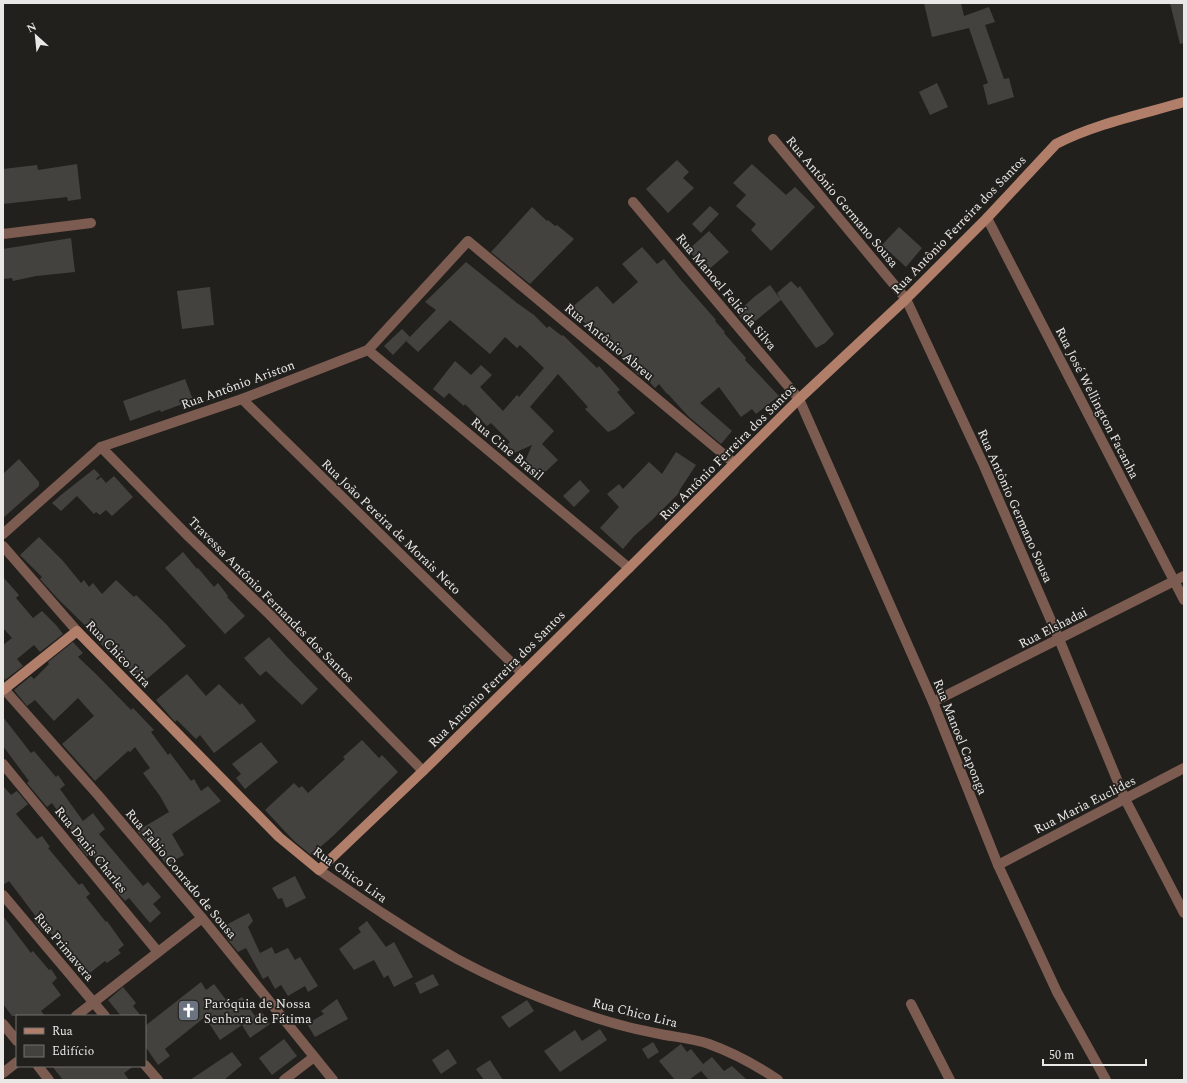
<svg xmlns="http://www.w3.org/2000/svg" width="1187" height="1083" viewBox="0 0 1187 1083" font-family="Spectral,serif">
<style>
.building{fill:#44423f}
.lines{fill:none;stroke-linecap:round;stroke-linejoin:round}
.street{stroke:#7c5c50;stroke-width:10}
.secondary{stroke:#b17e6a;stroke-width:10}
.labels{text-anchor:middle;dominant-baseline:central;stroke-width:3.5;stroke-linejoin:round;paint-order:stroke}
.street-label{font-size:13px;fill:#e9e8e6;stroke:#22201d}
.poi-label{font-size:13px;fill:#e9e8e6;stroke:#22201d;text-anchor:start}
</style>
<rect width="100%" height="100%" fill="#22201d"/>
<g class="building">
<path d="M 924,3 L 961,3 L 964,16 L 989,7 L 995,22 L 985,25 L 1004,79 L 1009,78 L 1014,97 L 988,105 L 983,85 L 988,83 L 969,28 L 932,37 Z"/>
<path d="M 1170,3 L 1184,3 L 1184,43 L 1180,44 Z"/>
<path d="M 937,83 L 948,107 L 930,115 L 919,92 Z"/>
<path d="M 677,160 L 689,172 L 683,178 L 694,188 L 668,213 L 646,189 Z"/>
<path d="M 77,164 L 81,199 L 68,201 L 67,197 L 3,204 L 3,169 L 37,165 L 38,170 Z"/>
<path d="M 752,164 L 786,195 L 795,187 L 815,207 L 771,251 L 751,230 L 756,224 L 736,206 L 746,195 L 733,183 Z"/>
<path d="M 710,206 L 719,214 L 701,233 L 692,224 Z"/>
<path d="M 532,207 L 547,221 L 548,220 L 555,226 L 557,225 L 574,239 L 530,284 L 491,252 Z"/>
<path d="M 899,227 L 922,248 L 906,267 L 882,245 Z"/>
<path d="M 709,231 L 729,252 L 707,271 L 688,250 Z"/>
<path d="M 71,238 L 75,272 L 36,276 L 13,281 L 12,278 L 3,279 L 3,249 Z"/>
<path d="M 642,247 L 657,264 L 664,259 L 680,279 L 716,320 L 715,321 L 725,332 L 724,333 L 746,358 L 745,360 L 779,396 L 756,414 L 752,409 L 741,417 L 719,387 L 700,403 L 732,431 L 721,444 L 688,416 L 668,394 L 667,394 L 659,384 L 655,388 L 642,374 L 640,376 L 636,373 L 617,351 L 616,353 L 608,344 L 606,346 L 571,308 L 597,286 L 613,304 L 638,282 L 622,264 Z"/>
<path d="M 466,262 L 517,303 L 534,315 L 547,328 L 549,326 L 562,336 L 563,335 L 597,368 L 599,366 L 620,390 L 617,392 L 635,413 L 615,429 L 608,432 L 585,409 L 588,407 L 558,374 L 530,407 L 554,431 L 542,444 L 558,460 L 539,478 L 524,464 L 532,445 L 510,455 L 504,448 L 510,442 L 491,423 L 487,426 L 465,404 L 464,406 L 449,393 L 444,398 L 433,389 L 455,361 L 471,375 L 481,365 L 492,375 L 480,387 L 503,411 L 517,395 L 519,397 L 544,368 L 520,345 L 517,348 L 505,337 L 490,354 L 450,320 L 418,352 L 406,341 L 436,310 L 425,302 Z"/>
<path d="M 791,281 L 798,288 L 800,286 L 834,334 L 825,343 L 816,348 L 781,300 L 748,327 L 737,313 L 754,297 L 770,285 L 781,300 L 777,293 Z"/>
<path d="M 210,287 L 214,325 L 182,329 L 177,291 Z"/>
<path d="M 402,329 L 410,337 L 393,355 L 384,346 Z"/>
<path d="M 185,379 L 193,400 L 161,412 L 160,410 L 130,421 L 123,401 Z"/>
<path d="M 676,452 L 696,465 L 679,491 L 680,492 L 651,521 L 634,536 L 623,549 L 600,528 L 619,507 L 607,494 L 619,484 L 623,489 L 649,462 L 662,474 Z"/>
<path d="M 19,459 L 39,482 L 39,486 L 3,518 L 3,474 Z"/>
<path d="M 94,469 L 100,475 L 96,479 L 97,480 L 101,477 L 106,483 L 114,476 L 133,497 L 112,516 L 106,510 L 100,515 L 96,512 L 94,514 L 77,496 L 61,511 L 52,503 L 61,495 Z"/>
<path d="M 580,480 L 590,491 L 574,507 L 563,496 Z"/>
<path d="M 39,537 L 63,561 L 81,583 L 84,580 L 89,587 L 93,583 L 102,594 L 116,580 L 134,597 L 136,595 L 167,625 L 171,630 L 186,646 L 142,683 L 112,650 L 109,653 L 100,643 L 102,642 L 58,599 L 40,579 L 42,577 L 20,555 Z"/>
<path d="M 183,552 L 197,569 L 198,568 L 214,587 L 218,583 L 228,596 L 227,597 L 245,616 L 225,634 L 165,568 Z"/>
<path d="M 3,577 L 19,595 L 16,598 L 33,618 L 42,611 L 56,625 L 63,634 L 40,652 L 34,645 L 17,659 L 23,666 L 5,680 L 3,677 L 3,645 L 12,638 L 3,628 Z"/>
<path d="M 269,637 L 287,657 L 318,689 L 302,705 L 266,671 L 260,676 L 244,658 Z"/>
<path d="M 73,642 L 83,653 L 78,657 L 97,675 L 131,710 L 133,708 L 154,730 L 151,732 L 168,755 L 170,753 L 191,781 L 194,779 L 201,791 L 208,786 L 221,801 L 172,834 L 184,855 L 166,865 L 154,846 L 151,848 L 137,831 L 169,812 L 160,796 L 143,773 L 150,768 L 135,747 L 130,752 L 128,751 L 95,781 L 62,744 L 94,716 L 78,698 L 54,721 L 35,700 L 27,706 L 14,690 L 31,676 L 34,679 L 49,664 L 48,662 Z"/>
<path d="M 187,674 L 206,696 L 219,684 L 240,705 L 242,703 L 256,721 L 214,753 L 200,735 L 196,739 L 177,720 L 175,722 L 156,700 Z"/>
<path d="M 3,717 L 31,753 L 34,751 L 56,777 L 58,775 L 65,785 L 60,789 L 83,821 L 93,813 L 105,829 L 99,834 L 143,886 L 148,882 L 161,897 L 153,904 L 161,913 L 150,923 L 129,898 L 125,901 L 115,890 L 119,887 L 92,855 L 87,856 L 78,845 L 80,843 L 52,803 L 47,807 L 27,783 L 29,781 L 3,746 Z"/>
<path d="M 362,740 L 379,758 L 382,755 L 398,772 L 333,836 L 311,855 L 294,841 L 265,810 L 294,783 L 299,788 L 302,786 L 308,793 L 345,759 L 343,757 Z"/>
<path d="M 261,742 L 278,762 L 245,789 L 236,778 L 241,774 L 232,764 Z"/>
<path d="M 3,786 L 11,795 L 17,791 L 28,804 L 16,814 L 37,839 L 42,836 L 50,847 L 48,848 L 79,885 L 82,883 L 90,894 L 86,897 L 106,922 L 107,921 L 124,945 L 118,950 L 121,953 L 107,963 L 105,961 L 86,976 L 68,953 L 46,928 L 42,931 L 34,921 L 37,918 L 9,881 L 3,885 Z"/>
<path d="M 295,876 L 306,898 L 286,908 L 282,898 L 278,899 L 272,888 Z"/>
<path d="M 249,913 L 253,921 L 248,927 L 260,953 L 272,947 L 275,954 L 288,948 L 295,960 L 300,957 L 318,986 L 308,992 L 305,986 L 288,996 L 281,985 L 275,989 L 268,976 L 263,979 L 246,948 L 238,952 L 228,940 L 222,927 Z"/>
<path d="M 3,916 L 31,953 L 33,951 L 49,970 L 51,969 L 57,978 L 52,983 L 61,995 L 41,1011 L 45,1016 L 12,1016 L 3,1004 Z"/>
<path d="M 367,921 L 386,947 L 394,942 L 413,977 L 394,987 L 388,975 L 384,978 L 374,960 L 354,970 L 339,949 L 361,932 L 358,928 Z"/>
<path d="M 433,974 L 439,985 L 420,994 L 415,983 Z"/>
<path d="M 201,982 L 206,990 L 214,984 L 230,1005 L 242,997 L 255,1016 L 261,1011 L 270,1024 L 250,1038 L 242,1025 L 220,1040 L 205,1017 L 165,1049 L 170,1056 L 158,1065 L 145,1046 L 145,1026 Z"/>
<path d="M 123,987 L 136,1003 L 133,1006 L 141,1016 L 121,1016 L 108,1000 Z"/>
<path d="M 337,999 L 348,1019 L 315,1037 L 307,1024 L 324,1014 L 321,1011 Z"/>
<path d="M 527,1000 L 534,1011 L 509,1028 L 501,1017 Z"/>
<path d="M 600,1029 L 607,1040 L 560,1072 L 544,1051 L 575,1030 L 582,1041 Z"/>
<path d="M 284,1039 L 297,1056 L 272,1075 L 259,1058 Z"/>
<path d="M 653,1042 L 659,1052 L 648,1059 L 642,1049 Z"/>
<path d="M 681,1044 L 687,1052 L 691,1049 L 703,1064 L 712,1057 L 724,1071 L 732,1066 L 747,1080 L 709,1080 L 701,1071 L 689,1080 L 675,1080 L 659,1061 Z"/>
<path d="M 448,1049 L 457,1063 L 441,1074 L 432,1060 Z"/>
<path d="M 232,1052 L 242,1065 L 224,1080 L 190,1080 Z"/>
<path d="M 490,1060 L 503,1080 L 484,1080 L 476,1069 Z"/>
<path d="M 52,1066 L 134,1066 L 124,1073 L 129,1080 L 63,1080 Z"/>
</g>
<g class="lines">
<g class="street">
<path d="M 773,139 L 906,299 L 984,466 L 1059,639 L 1125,799 L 1184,913"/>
<path d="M 633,202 L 799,399 L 933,702 L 998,865 L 1057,992 L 1106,1080"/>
<path d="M 987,218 L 1184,600"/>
<path d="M 3,234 L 91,223"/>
<path d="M 368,350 L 629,568"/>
<path d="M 242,399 L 522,673"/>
<path d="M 101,447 L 189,537 L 269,614 L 423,771"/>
<path d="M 3,534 L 101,447 L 242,399 L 368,350 L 468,241 L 734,463"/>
<path d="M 3,546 L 77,631"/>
<path d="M 4,689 L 98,795 L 202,918 L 333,1080"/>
<path d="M 933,702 L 1184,576"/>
<path d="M 3,764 L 158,952"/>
<path d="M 998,865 L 1184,768"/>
<path d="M 319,870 C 364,901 409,932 457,959 C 494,979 534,996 573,1010 C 600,1020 628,1028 655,1033 C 673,1037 691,1038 709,1044 C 734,1053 756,1065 778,1080"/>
<path d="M 3,895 L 105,1016"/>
<path d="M 911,1004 L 950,1080"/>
<path d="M 76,1016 L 202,918"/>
<path d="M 3,1024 L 17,1041"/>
<path d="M 145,1065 L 158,1080"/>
<path d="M 38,1066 L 49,1080"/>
<path d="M 3,1073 L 17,1062"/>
<path d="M 284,1080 L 314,1057"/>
</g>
<path class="secondary" d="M 3,690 L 77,631 L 279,837 L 319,870 L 423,771 L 629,568 L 799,399 L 906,299 L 987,218 L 1056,144 C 1094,124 1143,114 1184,102"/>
</g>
<defs>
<symbol id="church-square" viewBox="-11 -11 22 22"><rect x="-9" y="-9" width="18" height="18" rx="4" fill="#6b7280" stroke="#22201d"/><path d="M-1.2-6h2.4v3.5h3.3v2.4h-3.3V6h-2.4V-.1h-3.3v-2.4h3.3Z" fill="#fff"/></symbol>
</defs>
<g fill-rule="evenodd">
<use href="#church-square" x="176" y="998" width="25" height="25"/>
</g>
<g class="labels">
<g class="street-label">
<text transform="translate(842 202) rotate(50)">Rua Antônio Germano Sousa</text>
<text transform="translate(959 225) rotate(-46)">Rua Antônio Ferreira dos Santos</text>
<text transform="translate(726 292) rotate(50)">Rua Manoel Felié da Silva</text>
<text transform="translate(609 342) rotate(40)">Rua Antônio Abreu</text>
<text transform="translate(238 385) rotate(-20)">Rua Antônio Ariston</text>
<text transform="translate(1097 403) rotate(63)">Rua José Wellington Facanha</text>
<text transform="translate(507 449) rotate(40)">Rua Cine Brasil</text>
<text transform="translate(728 452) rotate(-45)">Rua Antônio Ferreira dos Santos</text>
<text transform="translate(1015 506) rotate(66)">Rua Antônio Germano Sousa</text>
<text transform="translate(391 527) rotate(44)">Rua João Pereira de Morais Neto</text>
<text transform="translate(271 600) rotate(45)">Travessa Antônio Fernandes dos Santos</text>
<text transform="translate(1053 628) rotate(-27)">Rua Elshadai</text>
<text transform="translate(118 654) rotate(46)">Rua Chico Lira</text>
<text transform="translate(497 679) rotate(-45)">Rua Antônio Ferreira dos Santos</text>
<text transform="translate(960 737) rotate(68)">Rua Manoel Caponga</text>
<text transform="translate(1085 805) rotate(-27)">Rua Maria Euclides</text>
<text transform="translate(91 850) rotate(51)">Rua Danis Charles</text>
<text transform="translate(181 874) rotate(50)">Rua Fabio Conrado de Sousa</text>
<text transform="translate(350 875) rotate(35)">Rua Chico Lira</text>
<text transform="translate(64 947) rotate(50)">Rua Primavera</text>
<text transform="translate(635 1013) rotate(14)">Rua Chico Lira</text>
</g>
<g class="poi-label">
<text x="204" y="1004">Paróquia de Nossa<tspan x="204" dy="15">Senhora de Fátima</tspan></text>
</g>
</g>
<rect width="1187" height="1083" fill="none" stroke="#e9e8e6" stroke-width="8"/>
<rect x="16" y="1015" width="130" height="52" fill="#22201d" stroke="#72706d"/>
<rect x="24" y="1028" width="20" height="6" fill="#b17e6a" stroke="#72706d"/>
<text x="52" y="1035" font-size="12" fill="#e9e8e6">Rua</text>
<rect x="24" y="1045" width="20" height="12" fill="#44423f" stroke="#72706d"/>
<text x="52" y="1055" font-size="12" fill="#e9e8e6">Edifício</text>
<g transform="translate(36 36) rotate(333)" stroke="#22201d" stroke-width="3" paint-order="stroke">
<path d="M0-3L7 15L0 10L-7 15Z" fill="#e9e8e6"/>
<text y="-6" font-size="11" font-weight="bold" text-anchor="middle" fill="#e9e8e6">N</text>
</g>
<path d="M1043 1059v6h103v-6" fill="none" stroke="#e9e8e6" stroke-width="2"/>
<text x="1049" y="1059" font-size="12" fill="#e9e8e6" stroke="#22201d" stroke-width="3" paint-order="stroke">50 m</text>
</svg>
